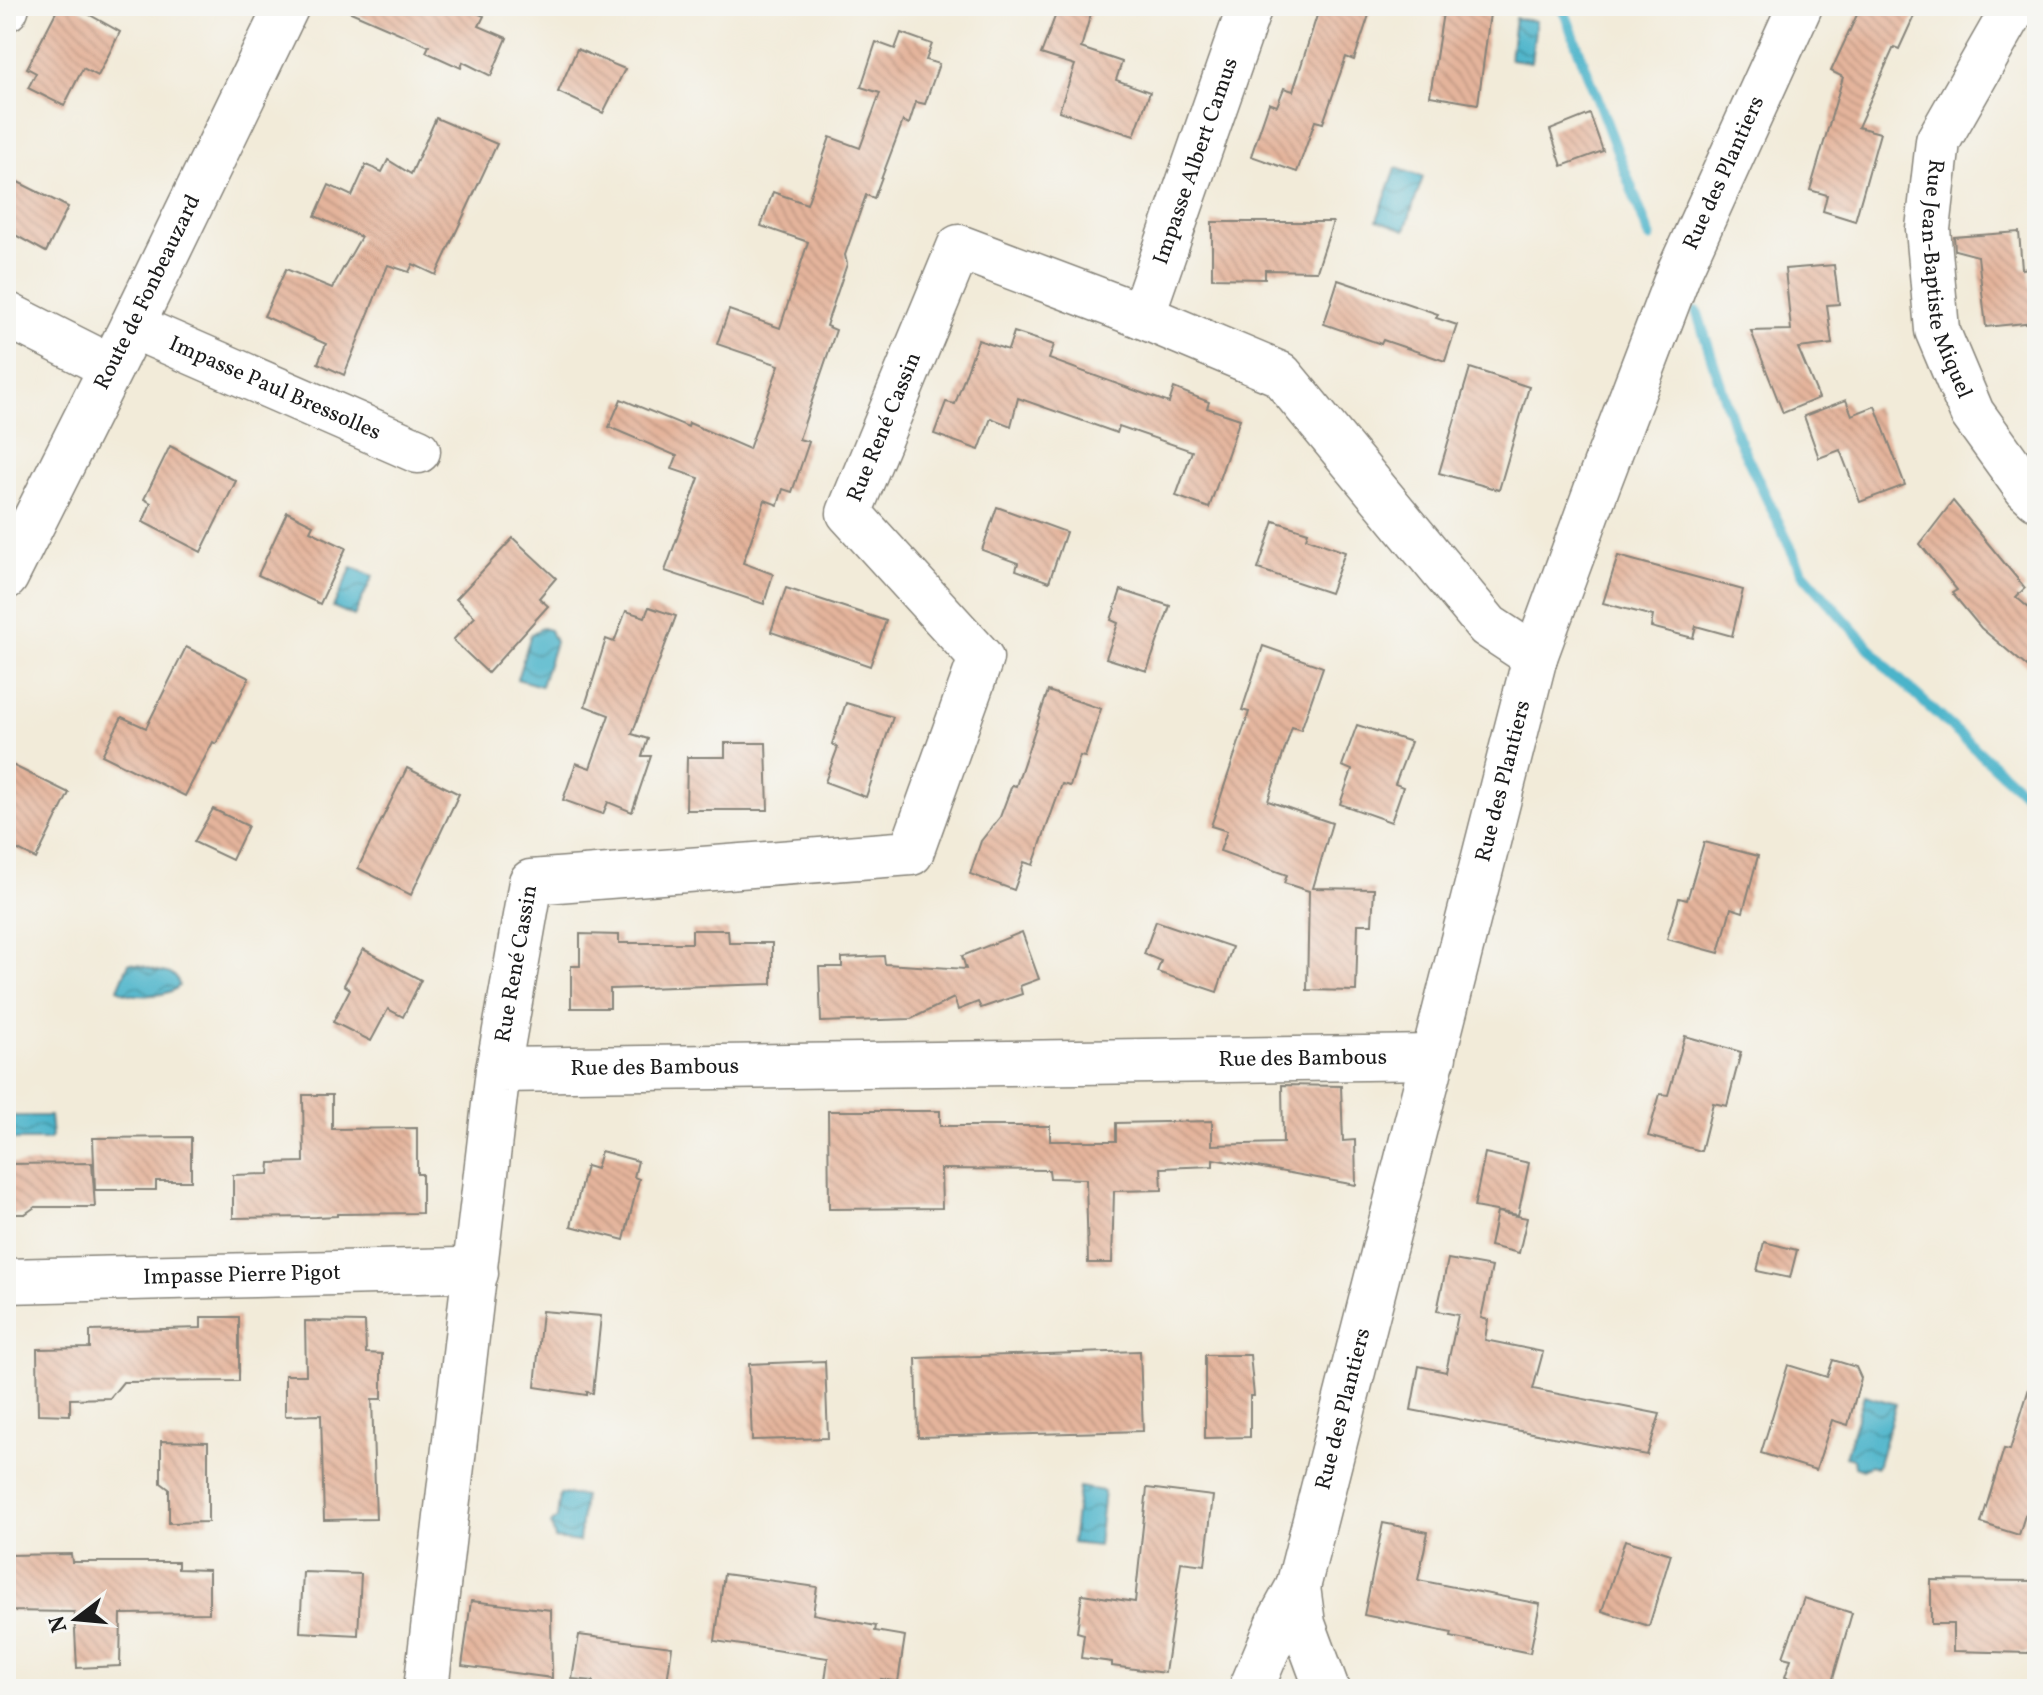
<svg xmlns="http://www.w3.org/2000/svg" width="2043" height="1695" viewBox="0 0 2043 1695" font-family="Vollkorn,serif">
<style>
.water{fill:url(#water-waves);stroke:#346873;stroke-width:2}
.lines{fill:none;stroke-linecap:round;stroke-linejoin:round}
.stream{stroke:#4bb4ca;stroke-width:11}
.building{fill:url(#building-back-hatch)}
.minor-casing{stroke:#87847a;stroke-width:47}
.minor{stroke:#fff;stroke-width:44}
.labels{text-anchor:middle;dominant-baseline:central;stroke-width:6;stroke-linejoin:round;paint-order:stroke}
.street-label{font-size:22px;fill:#1c1c1c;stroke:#f6f6f2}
</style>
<defs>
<pattern id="water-waves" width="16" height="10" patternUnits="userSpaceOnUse" patternTransform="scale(2)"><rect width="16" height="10" fill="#4bb4ca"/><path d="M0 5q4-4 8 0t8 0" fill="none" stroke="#3e92a3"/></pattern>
<pattern id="building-back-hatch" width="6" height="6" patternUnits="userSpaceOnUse" patternTransform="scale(2)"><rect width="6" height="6" fill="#e4b49b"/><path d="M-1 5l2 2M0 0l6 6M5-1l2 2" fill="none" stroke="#c39a85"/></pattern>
</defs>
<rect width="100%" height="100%" fill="#f6f6f2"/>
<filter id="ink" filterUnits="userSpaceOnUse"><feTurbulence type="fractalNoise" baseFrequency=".0125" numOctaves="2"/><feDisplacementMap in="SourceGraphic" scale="16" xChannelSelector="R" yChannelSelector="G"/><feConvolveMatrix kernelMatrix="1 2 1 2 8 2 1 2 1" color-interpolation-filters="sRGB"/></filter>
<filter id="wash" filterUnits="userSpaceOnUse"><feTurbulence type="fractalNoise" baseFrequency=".006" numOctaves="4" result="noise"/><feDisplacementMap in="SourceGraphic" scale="32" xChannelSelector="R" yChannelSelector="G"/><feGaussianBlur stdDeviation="1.8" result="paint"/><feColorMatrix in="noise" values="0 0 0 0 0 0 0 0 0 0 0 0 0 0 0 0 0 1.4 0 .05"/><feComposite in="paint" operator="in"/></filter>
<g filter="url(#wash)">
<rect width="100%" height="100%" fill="#f2ebd9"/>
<g class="water">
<path d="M 1515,18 L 1536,21 L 1531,62 L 1510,59 Z"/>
<path d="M 1396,168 L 1423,177 L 1405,230 L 1377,220 Z"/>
<path d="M 352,567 L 373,576 L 354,616 L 333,607 Z"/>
<path d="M 542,628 L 550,630 L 555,642 L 541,686 L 517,679 L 531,634 Z"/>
<path d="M 129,963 C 140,964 145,967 154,970 C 166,974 177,971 179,986 C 168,997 131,999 118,989 Z"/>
<path d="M 6,1116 L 50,1116 L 52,1137 L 49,1140 L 6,1140 Z"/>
<path d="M 1864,1395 L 1896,1404 L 1877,1467 L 1870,1465 L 1862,1469 L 1854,1466 L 1853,1459 L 1845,1457 Z"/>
<path d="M 1079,1487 L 1104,1491 L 1098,1546 L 1072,1543 Z"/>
<path d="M 560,1494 L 584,1496 L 579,1542 L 555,1539 L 551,1524 L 557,1518 Z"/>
</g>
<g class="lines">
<g class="stream">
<path d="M 1562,6 L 1650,237"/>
<path d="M 1697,312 L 1737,436 L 1802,572 L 1890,671 L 2037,805"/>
</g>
</g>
<g id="blocks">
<g class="building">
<path d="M 59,6 L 74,6 L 120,32 L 98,76 L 83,68 L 64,106 L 28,88 L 36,73 L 27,68 Z"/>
<path d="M 337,6 L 461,6 L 484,16 L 479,26 L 507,38 L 491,76 L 463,62 L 461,68 L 426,52 L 429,46 Z"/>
<path d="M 1059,6 L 1093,6 L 1081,48 L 1122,62 L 1116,80 L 1150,92 L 1134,136 L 1059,111 L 1075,65 L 1041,54 Z"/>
<path d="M 1320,6 L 1372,6 L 1354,60 L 1346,57 L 1323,123 L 1315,121 L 1297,172 L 1251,156 L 1269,103 L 1277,106 L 1284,88 L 1293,91 Z"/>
<path d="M 1444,6 L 1491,6 L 1478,104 L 1430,96 Z"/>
<path d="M 1861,6 L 1893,6 L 1914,16 L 1899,49 L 1894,47 L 1858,127 L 1880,133 L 1855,221 L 1823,211 L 1827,195 L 1810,190 L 1843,77 L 1831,71 Z"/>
<path d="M 901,33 L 932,44 L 926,60 L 939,64 L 925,104 L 916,102 L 909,124 L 903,121 L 874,198 L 866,195 L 845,255 L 847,264 L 826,326 L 836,330 L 799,439 L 809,442 L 792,492 L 783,489 L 778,505 L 765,500 L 743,563 L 773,574 L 764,604 L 665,571 L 699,478 L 672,469 L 677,456 L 609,427 L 621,399 L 688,427 L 689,423 L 749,449 L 779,365 L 717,344 L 729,310 L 780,328 L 808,242 L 761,226 L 773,192 L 807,204 L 830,137 L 860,148 L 880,93 L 861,87 L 876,42 L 895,49 Z"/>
<path d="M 577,49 L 625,69 L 603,113 L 558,92 Z"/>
<path d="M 1590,114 L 1603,151 L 1562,166 L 1550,130 Z"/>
<path d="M 436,118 L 497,144 L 436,275 L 413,264 L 409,272 L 388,265 L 344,375 L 318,363 L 326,344 L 264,316 L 286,269 L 332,288 L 361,237 L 315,216 L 329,185 L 352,196 L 366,165 L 382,172 L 388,160 L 411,174 Z"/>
<path d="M 6,176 L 68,207 L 46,252 L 6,230 Z"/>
<path d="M 1212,222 L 1333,222 L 1317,271 L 1265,270 L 1265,279 L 1212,278 Z"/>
<path d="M 2019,232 L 2022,269 L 2029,268 L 2034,322 L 1986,327 L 1978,256 L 1955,250 L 1954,237 Z"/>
<path d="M 1834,265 L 1839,304 L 1827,305 L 1832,344 L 1798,348 L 1819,398 L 1783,413 L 1751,331 L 1791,330 L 1785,269 Z"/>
<path d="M 1338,280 L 1438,314 L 1436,318 L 1457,325 L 1445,361 L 1383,340 L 1381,344 L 1324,324 Z"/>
<path d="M 1014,332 L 1054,345 L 1049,359 L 1169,403 L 1174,388 L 1209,402 L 1207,408 L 1240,419 L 1209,508 L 1176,496 L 1192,451 L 1119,426 L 1117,433 L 1018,398 L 1011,426 L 991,418 L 979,450 L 934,434 L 946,402 L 955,404 L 978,340 L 1008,350 Z"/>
<path d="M 1470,368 L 1529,387 L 1499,490 L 1439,473 Z"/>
<path d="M 1846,400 L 1852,415 L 1875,406 L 1905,485 L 1860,502 L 1840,450 L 1819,458 L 1804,416 Z"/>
<path d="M 170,446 L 236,481 L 201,552 L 143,522 L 151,503 L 144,499 Z"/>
<path d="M 1953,501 L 2025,588 L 2016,597 L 2037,615 L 2037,675 L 1981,628 L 1952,593 L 1957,590 L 1920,544 Z"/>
<path d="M 997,507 L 1066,532 L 1049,582 L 1016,570 L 1018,563 L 982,550 Z"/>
<path d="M 287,512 L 313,525 L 310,531 L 346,548 L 320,604 L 258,575 Z"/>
<path d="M 1274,521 L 1308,532 L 1306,538 L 1345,552 L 1330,593 L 1258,569 Z"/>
<path d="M 513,538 L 556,578 L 539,598 L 548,606 L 488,673 L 453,640 L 475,617 L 456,599 Z"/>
<path d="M 1618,556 L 1743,590 L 1732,636 L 1696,626 L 1693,638 L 1651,627 L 1653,616 L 1603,603 Z"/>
<path d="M 786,588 L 886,621 L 870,666 L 771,632 Z"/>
<path d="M 1121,590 L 1170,606 L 1147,671 L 1106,658 L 1118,623 L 1111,620 Z"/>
<path d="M 649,607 L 676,616 L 632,734 L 648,739 L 642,756 L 651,756 L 632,812 L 608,802 L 603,814 L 563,800 L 576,763 L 590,768 L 609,715 L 585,706 L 606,639 L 614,642 L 626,611 L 645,617 Z"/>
<path d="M 1263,646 L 1323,667 L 1301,730 L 1292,727 L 1268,801 L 1332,823 L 1313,888 L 1374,889 L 1372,924 L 1358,924 L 1356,991 L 1307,990 L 1309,891 L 1284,883 L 1287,875 L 1220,851 L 1227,831 L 1211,826 L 1249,712 L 1242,710 Z"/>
<path d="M 186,647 L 249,678 L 216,744 L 213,742 L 185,796 L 102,755 L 122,717 L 146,728 Z"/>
<path d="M 1048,691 L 1101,709 L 1085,757 L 1080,756 L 1070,786 L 1062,784 L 1033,865 L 1024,862 L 1014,890 L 970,874 L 981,841 L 1000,817 L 1012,785 L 1016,786 Z"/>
<path d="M 846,703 L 893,717 L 866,797 L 825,782 L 838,747 L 832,744 Z"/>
<path d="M 1357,725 L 1411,742 L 1395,784 L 1403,787 L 1391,822 L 1340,804 L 1352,770 L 1342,766 Z"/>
<path d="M 725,743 L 766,743 L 768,810 L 686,810 L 687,757 L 725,757 Z"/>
<path d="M 6,762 L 69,793 L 36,859 L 6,844 Z"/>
<path d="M 407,768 L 459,794 L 411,895 L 358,868 Z"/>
<path d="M 213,809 L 248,826 L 232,860 L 194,842 Z"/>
<path d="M 1704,842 L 1758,856 L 1743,912 L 1731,908 L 1719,953 L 1667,939 L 1679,898 L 1687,900 Z"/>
<path d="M 1156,921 L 1232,947 L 1217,992 L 1157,972 L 1161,961 L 1144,954 Z"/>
<path d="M 692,930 L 728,930 L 729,943 L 772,943 L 772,984 L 610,989 L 610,1008 L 571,1008 L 571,966 L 580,966 L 580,934 L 619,935 L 619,943 L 692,943 Z"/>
<path d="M 1022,932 L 1039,979 L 1020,986 L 1022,994 L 981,1008 L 978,1002 L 958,1010 L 954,998 L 911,1019 L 821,1022 L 819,967 L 842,967 L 842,958 L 884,956 L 885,964 L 966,969 L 962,956 Z"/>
<path d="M 363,949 L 421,980 L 403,1017 L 388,1009 L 371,1041 L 333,1022 L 350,989 L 344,985 Z"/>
<path d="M 1685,1036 L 1741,1052 L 1727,1106 L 1713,1103 L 1701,1151 L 1648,1136 L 1660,1094 L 1668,1095 Z"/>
<path d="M 1282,1085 L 1341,1086 L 1343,1141 L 1355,1140 L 1356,1185 L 1213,1159 L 1213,1166 L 1161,1168 L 1162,1190 L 1114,1191 L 1112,1263 L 1088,1263 L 1086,1179 L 1050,1178 L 1049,1170 L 941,1169 L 942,1208 L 829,1209 L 828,1111 L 940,1111 L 940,1126 L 1050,1126 L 1050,1141 L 1116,1141 L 1116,1123 L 1212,1121 L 1212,1145 L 1283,1143 Z"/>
<path d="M 303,1095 L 332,1095 L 332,1129 L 417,1128 L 417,1174 L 422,1174 L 422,1213 L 337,1214 L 337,1216 L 316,1217 L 233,1218 L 233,1175 L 269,1174 L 270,1163 L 304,1162 Z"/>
<path d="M 191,1137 L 191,1181 L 156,1181 L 156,1190 L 95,1190 L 93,1138 Z"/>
<path d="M 601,1151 L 638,1161 L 634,1177 L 639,1179 L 624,1240 L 571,1226 L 586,1166 L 596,1169 Z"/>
<path d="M 1485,1153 L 1529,1163 L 1518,1215 L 1474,1207 Z"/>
<path d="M 92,1163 L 95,1207 L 35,1207 L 25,1214 L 6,1214 L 6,1164 Z"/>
<path d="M 1497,1212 L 1527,1218 L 1519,1253 L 1490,1246 Z"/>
<path d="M 1764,1242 L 1797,1250 L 1790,1278 L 1757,1271 Z"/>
<path d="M 1448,1259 L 1492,1267 L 1481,1318 L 1488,1320 L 1485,1340 L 1543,1352 L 1533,1389 L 1660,1414 L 1647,1455 L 1411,1410 L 1419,1366 L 1446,1372 L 1458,1315 L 1437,1311 Z"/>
<path d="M 542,1311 L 601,1316 L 593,1393 L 587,1392 L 587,1395 L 535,1387 Z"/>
<path d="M 201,1317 L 239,1317 L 239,1381 L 123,1382 L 110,1398 L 70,1399 L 70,1415 L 38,1414 L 37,1349 L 90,1348 L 90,1331 L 201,1328 Z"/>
<path d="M 305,1321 L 365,1322 L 366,1353 L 382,1354 L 382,1399 L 372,1399 L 376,1519 L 324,1520 L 321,1415 L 285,1416 L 285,1375 L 306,1375 Z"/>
<path d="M 1140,1351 L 1143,1431 L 918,1437 L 916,1358 Z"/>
<path d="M 1205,1355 L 1250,1355 L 1254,1396 L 1250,1396 L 1250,1437 L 1205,1438 Z"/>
<path d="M 1833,1360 L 1856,1367 L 1861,1378 L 1848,1425 L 1832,1420 L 1816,1470 L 1761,1453 L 1788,1365 L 1827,1377 Z"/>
<path d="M 825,1361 L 828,1438 L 752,1440 L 749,1364 Z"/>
<path d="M 2030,1385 L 2037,1386 L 2037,1519 L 2025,1515 L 2019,1535 L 1981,1523 L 2004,1449 L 2010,1450 Z"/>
<path d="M 161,1441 L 208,1442 L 208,1522 L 169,1523 L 169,1489 L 161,1483 Z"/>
<path d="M 1147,1488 L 1213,1496 L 1205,1565 L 1181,1562 L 1165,1673 L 1112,1666 L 1112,1662 L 1081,1658 L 1084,1634 L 1077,1632 L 1082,1594 L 1135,1602 Z"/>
<path d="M 1383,1523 L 1428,1532 L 1418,1580 L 1540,1604 L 1530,1653 L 1451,1637 L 1452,1633 L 1364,1615 Z"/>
<path d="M 1625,1540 L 1671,1554 L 1649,1626 L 1602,1611 Z"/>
<path d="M 71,1554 L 72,1562 L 178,1562 L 178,1569 L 209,1570 L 209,1613 L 121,1614 L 120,1666 L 77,1668 L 74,1612 L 7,1611 L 6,1555 Z"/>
<path d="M 303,1572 L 361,1574 L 358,1635 L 300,1632 Z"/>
<path d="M 724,1574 L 817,1587 L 813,1614 L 876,1626 L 875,1631 L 905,1636 L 898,1682 L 881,1679 L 879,1688 L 825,1681 L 828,1658 L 715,1641 Z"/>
<path d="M 1931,1580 L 2037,1581 L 2037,1624 L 2031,1624 L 2029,1653 L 1953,1651 L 1953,1624 L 1931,1624 Z"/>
<path d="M 1804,1598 L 1852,1613 L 1830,1689 L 1785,1677 L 1791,1659 L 1783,1657 Z"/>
<path d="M 471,1601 L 551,1610 L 552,1678 L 462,1666 Z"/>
<path d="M 579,1635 L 672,1647 L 666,1689 L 592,1689 L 593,1681 L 572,1679 Z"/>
</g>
</g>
</g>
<g filter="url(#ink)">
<use href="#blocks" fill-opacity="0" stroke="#87847a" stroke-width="2"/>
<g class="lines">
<defs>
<g id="minor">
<path id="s1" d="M 2015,6 L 1938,141 L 1928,229 L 1937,330 L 1972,413 L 2026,488 L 2037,498"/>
<path d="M 6,9 L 7,6"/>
<path d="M 6,314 L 111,367"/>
<path id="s2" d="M 1142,316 L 1250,6"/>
<path id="s3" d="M 132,326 L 418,451"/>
<path id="s4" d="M 6,577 L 132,326 L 287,6"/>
<path id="s5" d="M 498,1070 L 531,882 L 911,853 L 981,658 L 849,513 L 959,247 L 1142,316 L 1280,374 L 1488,626 L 1535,657"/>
<path id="s6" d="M 6,1281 L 458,1270 L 476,1273"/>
<path d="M 1298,1587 L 1303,1624 L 1327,1689"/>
<path id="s7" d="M 426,1689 L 498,1070 L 1434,1057"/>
<path id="s8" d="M 1251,1689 L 1280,1620 L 1298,1587 L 1535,657 L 1599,482 L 1680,270 L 1800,6"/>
</g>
</defs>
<use href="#minor" class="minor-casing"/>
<use href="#minor" class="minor"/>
</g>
</g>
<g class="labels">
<g class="street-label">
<text stroke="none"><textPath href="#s2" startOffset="164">Impasse Albert Camus</textPath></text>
<text stroke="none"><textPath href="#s8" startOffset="1592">Rue des Plantiers</textPath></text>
<text stroke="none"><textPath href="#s1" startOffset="296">Rue Jean-Baptiste Miquel</textPath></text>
<text stroke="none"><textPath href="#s4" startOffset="318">Route de Fonbeauzard</textPath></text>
<text stroke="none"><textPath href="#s3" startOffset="156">Impasse Paul Bressolles</textPath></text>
<text stroke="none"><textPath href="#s5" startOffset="1068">Rue René Cassin</textPath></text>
<text stroke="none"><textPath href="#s8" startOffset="944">Rue des Plantiers</textPath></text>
<text stroke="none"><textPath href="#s5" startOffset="108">Rue René Cassin</textPath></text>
<text stroke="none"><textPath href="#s7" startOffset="1428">Rue des Bambous</textPath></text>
<text stroke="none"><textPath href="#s7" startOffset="780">Rue des Bambous</textPath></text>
<text stroke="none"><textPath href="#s6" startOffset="236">Impasse Pierre Pigot</textPath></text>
<text stroke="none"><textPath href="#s8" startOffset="296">Rue des Plantiers</textPath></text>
</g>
</g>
<rect width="2043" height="1695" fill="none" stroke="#f6f6f2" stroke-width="32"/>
<g transform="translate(76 1619) rotate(254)" stroke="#f6f6f2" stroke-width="6" paint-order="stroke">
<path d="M0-6L14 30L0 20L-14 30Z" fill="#1c1c1c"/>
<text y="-12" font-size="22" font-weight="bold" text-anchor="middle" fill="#1c1c1c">N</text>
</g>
</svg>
